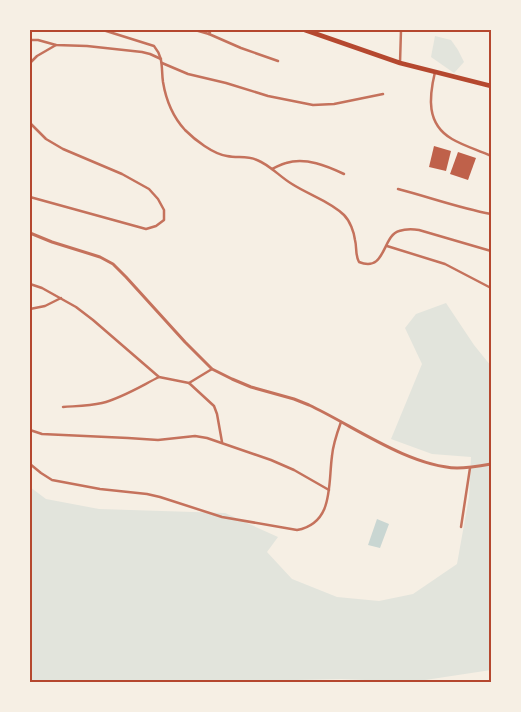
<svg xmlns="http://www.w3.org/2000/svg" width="521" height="712" viewBox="0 0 521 712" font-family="Lato,sans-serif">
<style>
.green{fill:#e2e4dc}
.water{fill:#c9d6d2}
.building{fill:#bf614a}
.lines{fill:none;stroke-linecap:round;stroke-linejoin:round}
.minor{stroke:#c5725c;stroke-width:2.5}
.tertiary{stroke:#c5725c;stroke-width:3}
.primary{stroke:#b5482f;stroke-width:4.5}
.neatline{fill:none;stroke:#b5482f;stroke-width:2}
</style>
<rect width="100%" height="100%" fill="#f6efe4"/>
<g class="green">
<path d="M 435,36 L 451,40 L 458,50 L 464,62 L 454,73 L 431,57 Z"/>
<path d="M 446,303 L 474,345 L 491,366 L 491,670 L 412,682 L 341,679 L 297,680 L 294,682 L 30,682 L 30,487 L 46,499 L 99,509 L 225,513 L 278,537 L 267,552 L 292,579 L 337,597 L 379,601 L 413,594 L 457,564 L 469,497 L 471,457 L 432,454 L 391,439 L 422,364 L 405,328 L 416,314 Z"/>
</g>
<path class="water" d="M 377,519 L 389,524 L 380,548 L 368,545 Z"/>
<g class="building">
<path d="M 434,146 L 451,151 L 446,171 L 429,167 Z"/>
<path d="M 458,152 L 476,158 L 468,180 L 450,174 Z"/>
</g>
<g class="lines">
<g class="minor">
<path d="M 103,30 L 154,46 C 164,58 161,68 163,82 C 166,100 173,117 185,130 C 195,140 213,154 227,156 C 237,158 248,156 257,160 C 270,165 280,177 292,184 C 309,195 330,201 344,215 C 350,221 354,232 355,240 C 357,247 355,255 359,262 C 386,273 382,236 399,231 C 405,229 413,229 419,230 L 491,251"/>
<path d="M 195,30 L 209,34 L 211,30"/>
<path d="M 209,34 L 241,48 L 278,61"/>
<path d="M 30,40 L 38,40 L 56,45 L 87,46 L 142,52 L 150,54 L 161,59"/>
<path d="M 30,63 L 37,56 L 56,45"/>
<path d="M 162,63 L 188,74 L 226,83 L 268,96 L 313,105 L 334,104 L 383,94"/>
<path d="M 400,63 L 401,30"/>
<path d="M 435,72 C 429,97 426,124 452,139 C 464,146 478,150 491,156"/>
<path d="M 30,123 L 46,139 L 63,149 L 122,174 L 149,189 L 158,199 L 164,210 L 164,220 L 156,226 L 146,229 L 30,197"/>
<path d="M 272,169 C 277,167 281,164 286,163 C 306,157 327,166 344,174"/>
<path d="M 398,189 C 429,197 459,208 491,214"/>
<path d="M 387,246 L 445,264 L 491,288"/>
<path d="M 30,284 L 42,288 L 76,307 L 93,320 L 159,377 L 189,383 L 212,369"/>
<path d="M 30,309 L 45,306 L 61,298"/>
<path d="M 189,383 L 214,406 L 217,414 L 222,442"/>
<path d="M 63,407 C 76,406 89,406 102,403 C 122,398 141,386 159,377"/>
<path d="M 30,430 L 42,434 L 128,438 L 158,440 L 195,436 L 207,438 L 271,460 L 294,470 L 329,490"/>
<path d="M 30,464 L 41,473 L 52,480 L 100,489 L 147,494 L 160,497 L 222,517 L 297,530 C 334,523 328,485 332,456 C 333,444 337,433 341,422"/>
<path d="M 461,527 L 470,468"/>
</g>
<path class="tertiary" d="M 30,233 L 52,242 L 100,257 L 113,264 L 126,277 L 185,342 L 212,369 L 232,379 L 251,387 L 294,399 L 309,405 C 352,425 408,466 457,468 C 468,468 480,466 491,464"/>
<path class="primary" d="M 305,30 L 400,63 L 491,86"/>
</g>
<rect width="521" height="712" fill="none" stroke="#f6efe4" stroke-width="62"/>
<rect x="31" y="31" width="459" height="650" class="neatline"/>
</svg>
